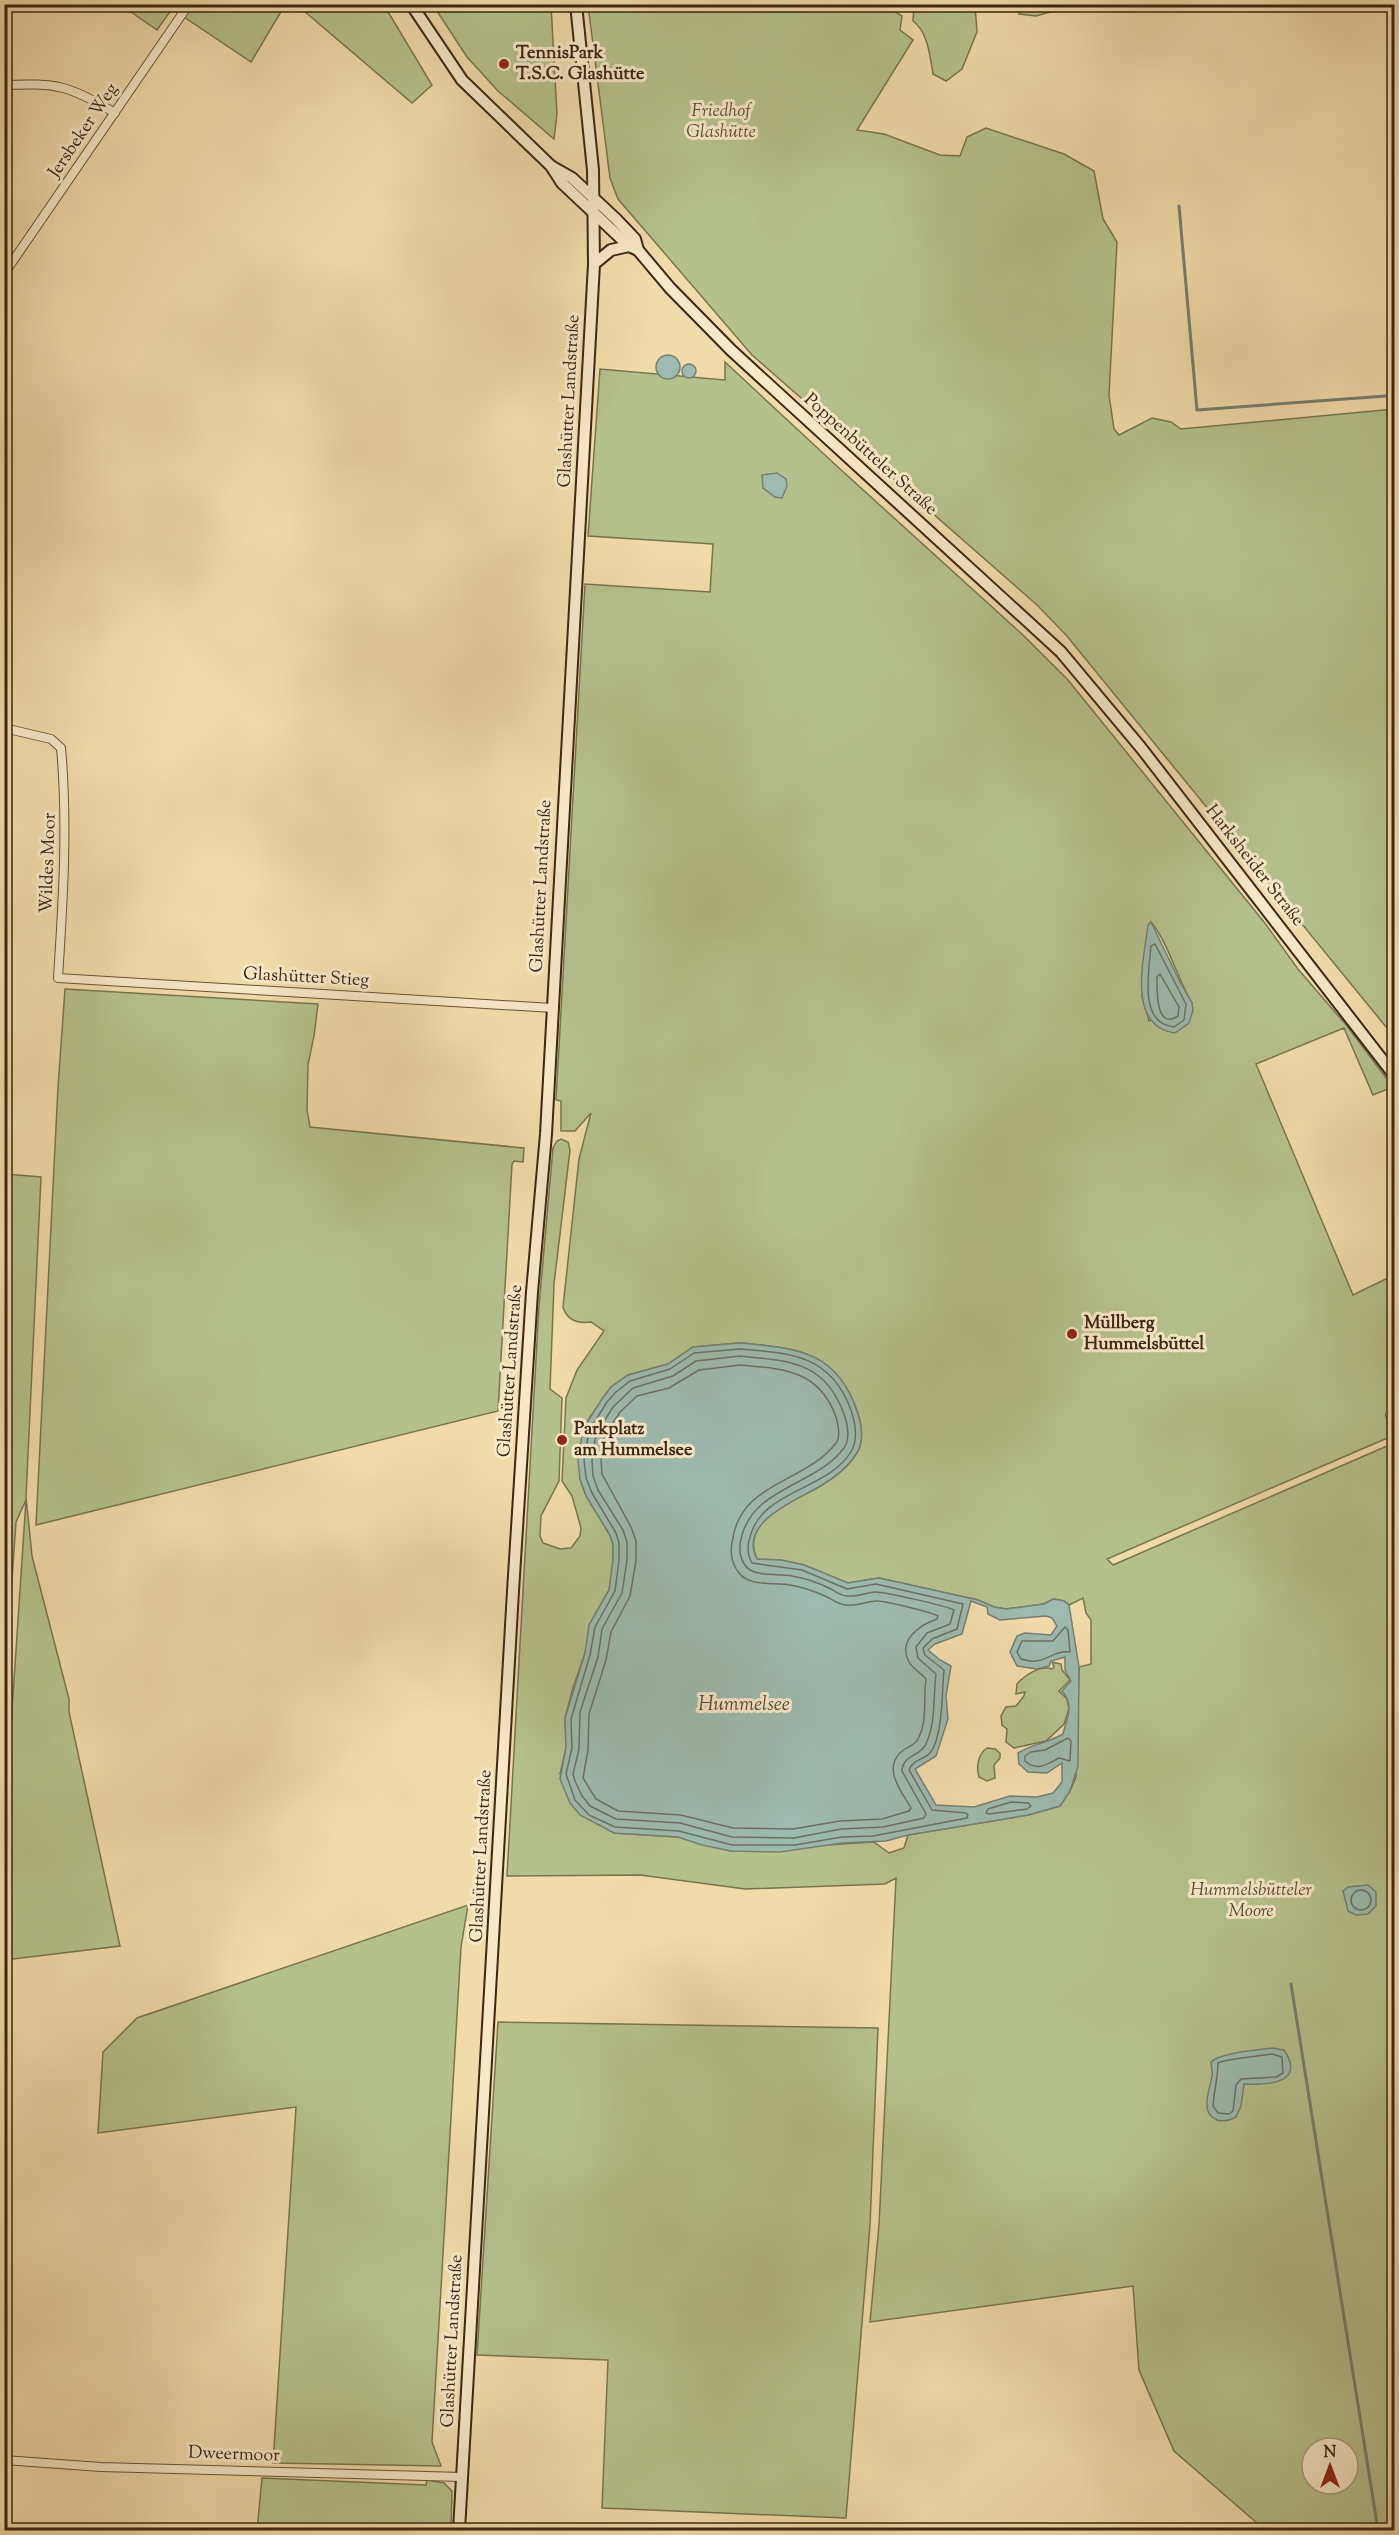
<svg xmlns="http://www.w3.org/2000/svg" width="1399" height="2535" viewBox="0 0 1399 2535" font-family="'Sorts Mill Goudy',serif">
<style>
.green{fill:#b5c18d;stroke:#787450;stroke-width:1.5;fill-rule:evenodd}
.water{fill:#9cbaaf;stroke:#767f71;stroke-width:1.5;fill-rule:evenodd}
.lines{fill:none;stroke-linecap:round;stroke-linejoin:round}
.shore{stroke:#6c7062;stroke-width:1.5}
.stream{stroke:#767f71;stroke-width:3}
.street-casing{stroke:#6a533a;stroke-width:10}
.secondary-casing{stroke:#3c2614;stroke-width:14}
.street{stroke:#f7e8c8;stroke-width:8}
.secondary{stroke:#f7e8c8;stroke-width:10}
.poi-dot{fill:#8f2418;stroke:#f7e8c8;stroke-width:2}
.labels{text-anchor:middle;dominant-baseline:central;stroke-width:6;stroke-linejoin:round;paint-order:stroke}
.poi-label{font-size:18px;font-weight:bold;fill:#3c2614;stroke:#f7e8c8;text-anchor:start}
.park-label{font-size:18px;font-style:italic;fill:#5a4d32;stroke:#f7e8c8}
.street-label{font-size:18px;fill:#3c2614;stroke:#f7e8c8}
.water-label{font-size:20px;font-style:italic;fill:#544b3b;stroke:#f7e8c8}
</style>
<rect width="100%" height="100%" fill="#f2dbab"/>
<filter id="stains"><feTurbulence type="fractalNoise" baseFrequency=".00333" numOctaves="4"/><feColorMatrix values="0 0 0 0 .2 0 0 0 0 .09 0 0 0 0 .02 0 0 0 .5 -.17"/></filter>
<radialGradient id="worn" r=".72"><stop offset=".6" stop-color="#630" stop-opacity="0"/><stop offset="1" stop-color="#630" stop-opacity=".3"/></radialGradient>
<g class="green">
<path d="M 121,5 L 285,5 L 251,62 L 172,9 L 157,30 Z"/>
<path d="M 297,5 L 384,5 L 432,85 L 412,103 Z"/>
<path d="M 433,5 L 551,5 L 557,114 L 554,139 L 498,91 L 467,57 Z"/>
<path d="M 588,5 L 884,5 L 902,16 L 900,30 L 913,40 L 857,130 L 884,134 L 940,155 L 960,156 L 967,137 L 986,128 L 1064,154 L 1094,171 L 1103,219 L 1117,242 L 1109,395 L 1114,429 L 1119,435 L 1152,418 L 1171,422 L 1181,429 L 1394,409 L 1394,1032 L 1391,1033 L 1066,635 L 1037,605 L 752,355 L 618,199 L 610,178 Z"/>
<path d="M 914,5 L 975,5 L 977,32 L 962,69 L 946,81 L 933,74 C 930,56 928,32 913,21 Z"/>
<path d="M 1020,5 L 1020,4 L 1063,5 L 1061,9 L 1036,16 L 1019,14 Z"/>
<path d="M 725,362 L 839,468 L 1024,636 L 1068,680 L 1264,922 L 1298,969 L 1347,1026 L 1393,1087 L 1373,1095 L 1344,1028 L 1256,1064 L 1353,1295 L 1394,1275 L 1394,1419 L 1387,1423 L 1392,1436 L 1107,1559 L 1113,1565 L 1394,1443 L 1394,2530 L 1265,2530 L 1174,2451 L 1139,2370 L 1133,2286 L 870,2322 L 879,2225 L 896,1878 L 885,1884 L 745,1889 L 640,1875 L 507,1876 L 539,1306 L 553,1148 L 557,1141 L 561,1139 L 568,1142 L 570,1150 L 554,1284 L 550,1389 L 562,1398 L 559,1481 L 541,1516 L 540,1536 L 543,1543 L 560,1549 L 571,1548 L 580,1536 L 581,1528 L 572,1496 L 562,1481 L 566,1398 L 577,1370 L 604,1331 L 591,1322 C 577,1324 567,1320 563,1307 L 579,1159 L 591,1113 L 575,1131 L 561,1131 L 561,1101 L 556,1100 L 585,584 L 710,592 L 713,544 L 588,536 L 600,369 L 725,380 ZM 1151,922 C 1168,942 1177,978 1192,1003 L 1149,1021 L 1142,997 ZM 739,1343 C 798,1348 838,1351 858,1414 C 862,1426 864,1444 856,1454 C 849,1466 834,1478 822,1485 C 799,1499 738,1520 757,1559 L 781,1560 L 804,1565 L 848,1583 L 879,1578 L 978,1600 L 994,1607 L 1006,1609 L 1044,1604 L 1054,1599 L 1064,1601 L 1069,1605 L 1083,1598 L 1086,1613 L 1091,1620 L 1091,1664 L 1079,1667 L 1076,1777 L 1070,1791 L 1060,1806 L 1028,1815 L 908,1835 L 904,1848 L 889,1853 L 874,1842 L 731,1851 L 678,1837 L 614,1833 L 560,1774 L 566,1748 L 565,1718 L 572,1691 L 585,1653 L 593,1618 L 609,1590 L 613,1570 L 613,1544 L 610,1535 L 586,1496 L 580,1479 L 580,1445 L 588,1420 L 611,1387 L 628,1375 L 668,1364 L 693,1347 ZM 1312,2448 L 1348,2448 L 1348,2484 L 1312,2484 Z"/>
<path d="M 65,989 L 318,1004 L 314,1036 L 308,1065 L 307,1109 L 310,1127 L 524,1148 L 523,1162 L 514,1161 L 512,1164 L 498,1411 L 36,1525 L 58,1087 Z"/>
<path d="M 5,1174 L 41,1177 L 26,1497 L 32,1556 L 69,1699 L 69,1712 L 120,1946 L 5,1960 L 5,1816 L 26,1500 L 16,1522 L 5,1680 Z"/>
<path d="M 1052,1662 L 1061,1664 L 1062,1670 L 1070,1680 L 1059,1691 L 1067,1699 L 1069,1709 L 1064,1724 L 1046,1741 L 1014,1748 L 1006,1742 L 1007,1729 L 1002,1725 L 1001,1716 L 1006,1707 L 1016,1706 L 1024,1696 L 1025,1692 L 1016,1694 L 1017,1684 C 1025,1675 1040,1665 1052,1669 L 1054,1667 Z"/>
<path d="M 987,1748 L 995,1749 L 1000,1753 L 1000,1758 L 994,1765 L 995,1778 L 987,1781 L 979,1777 C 976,1767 978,1754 987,1748 Z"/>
<path d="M 468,1905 L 461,1947 L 432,2442 L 441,2466 L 273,2463 L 296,2107 L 98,2133 L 103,2052 L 137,2018 Z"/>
<path d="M 498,2022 L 878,2028 L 870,2225 L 846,2518 L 602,2508 L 608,2360 L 477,2355 Z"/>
<path d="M 262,2478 L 426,2485 L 427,2480 L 444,2483 L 452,2491 L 451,2530 L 257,2530 Z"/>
</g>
<g class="water">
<circle cx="668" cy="367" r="12"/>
<circle cx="689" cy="371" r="7"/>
<path d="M 777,473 L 786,479 L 787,486 L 782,498 L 775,497 L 763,488 L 762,475 Z"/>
<path d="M 1151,922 L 1180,982 L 1192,1003 L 1193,1010 L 1189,1023 L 1175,1033 C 1126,1026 1144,959 1148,925 Z"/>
<path d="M 739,1343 C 798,1348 838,1351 858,1414 C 862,1426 864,1443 856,1454 C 849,1466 834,1478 822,1485 C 800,1499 737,1521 757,1559 L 781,1560 L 804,1565 L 848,1583 L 879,1578 L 978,1600 L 994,1607 L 1006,1609 L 1044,1604 L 1053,1599 L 1064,1601 L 1069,1605 L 1079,1667 L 1078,1766 L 1070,1791 L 1060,1806 L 1028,1815 L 908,1835 L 886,1841 L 842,1843 L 780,1852 L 731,1851 L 702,1845 L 678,1837 L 614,1833 L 580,1815 L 570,1803 L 560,1779 L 566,1748 L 565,1718 L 585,1653 L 589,1625 L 609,1590 L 613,1559 L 613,1544 L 610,1535 L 586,1496 L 580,1479 L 578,1460 L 583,1429 L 602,1399 L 611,1387 L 628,1375 L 668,1364 L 693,1347 ZM 971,1601 L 987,1607 L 988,1614 L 1000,1620 L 1046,1616 L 1052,1618 L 1057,1626 L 1051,1635 L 1025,1633 L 1017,1636 L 1010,1652 L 1017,1666 L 1037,1669 L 1049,1666 L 1051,1661 L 1065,1657 L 1065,1670 L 1071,1681 L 1062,1691 C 1075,1706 1067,1717 1063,1734 C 1048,1743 1032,1744 1018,1753 L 1019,1764 L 1028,1772 L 1047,1773 L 1062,1763 L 1062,1782 L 1053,1793 L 1037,1797 L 1010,1796 L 974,1807 L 936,1805 L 915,1769 L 936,1756 L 948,1719 L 946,1696 L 951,1666 L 940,1660 L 928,1650 L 935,1644 L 962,1634 Z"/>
<path d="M 1368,1885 L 1376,1892 L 1376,1906 L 1368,1914 L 1356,1915 L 1348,1911 L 1343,1891 L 1348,1887 Z"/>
<path d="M 1272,2048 L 1284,2050 C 1307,2084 1266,2085 1244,2084 L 1241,2106 L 1236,2117 C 1230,2120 1223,2122 1217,2120 C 1199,2113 1210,2089 1212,2076 C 1213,2072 1211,2066 1211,2062 C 1219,2053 1257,2050 1272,2048 Z"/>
</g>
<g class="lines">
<g class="shore">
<path d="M 1155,944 L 1186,1004 L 1184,1020 L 1174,1027 C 1138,1023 1149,972 1151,946 Z"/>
<path d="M 1160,974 L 1179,1007 L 1178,1016 C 1155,1031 1157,988 1157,977 Z"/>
<path d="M 740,1349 C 791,1353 831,1355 851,1410 C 855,1422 858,1438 852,1450 C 829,1491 762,1489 750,1537 C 747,1546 747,1554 752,1563 L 802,1570 L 847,1589 L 876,1584 L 963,1604 L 957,1629 L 932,1639 L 923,1648 L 925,1655 L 944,1670 C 942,1689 943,1738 930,1753 C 924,1760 913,1759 909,1770 L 932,1810 L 966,1813 L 968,1815 L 967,1818 L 873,1836 L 842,1837 L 795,1845 L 732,1845 L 679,1831 L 615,1827 L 589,1815 L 575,1800 L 566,1774 L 572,1748 L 571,1719 L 590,1655 L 595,1627 L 615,1591 L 619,1560 L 619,1543 L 616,1533 L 592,1493 L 586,1478 L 584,1460 L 589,1431 L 607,1402 L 616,1392 L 630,1381 L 670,1369 L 694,1353 Z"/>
<path d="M 740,1356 C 791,1361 827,1362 845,1417 C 848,1426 850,1440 844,1448 C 816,1486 752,1487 741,1539 C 739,1548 739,1557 745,1565 C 753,1578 778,1573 792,1576 C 805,1578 819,1583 831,1589 C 836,1592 841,1596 847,1596 C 857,1597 865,1593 874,1592 C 882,1591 946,1606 954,1610 L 950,1624 L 927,1633 L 916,1647 L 918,1658 L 936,1674 C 933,1698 936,1722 926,1744 C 920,1757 903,1754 902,1771 L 926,1814 L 924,1818 L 883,1827 L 841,1829 L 794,1838 L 732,1837 L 680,1823 L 616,1819 L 590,1806 L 582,1796 L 575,1781 L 573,1774 L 579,1749 L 580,1712 L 598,1657 L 602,1629 L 622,1593 L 627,1560 L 627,1542 L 623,1530 L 598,1490 L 593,1476 L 592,1460 L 596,1434 L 613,1407 L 633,1388 L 673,1376 L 696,1361 Z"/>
<path d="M 740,1365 C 784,1369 819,1370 836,1417 C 838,1425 841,1436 836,1443 C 805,1484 739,1481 732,1543 C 730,1553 732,1564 739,1573 C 750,1587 774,1582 790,1585 C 802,1587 814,1591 825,1596 C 832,1599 837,1604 845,1605 C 857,1607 866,1601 877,1601 C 885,1601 931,1612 938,1616 L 937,1619 C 920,1625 897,1640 909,1662 C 913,1669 921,1673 926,1679 C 923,1699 928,1720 918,1739 C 915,1746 905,1747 900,1753 C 883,1770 902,1792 911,1808 L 909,1811 L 882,1819 L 840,1821 L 793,1829 L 733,1828 L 681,1815 L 618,1811 L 596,1799 L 583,1778 L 588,1750 L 589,1714 L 606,1660 L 611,1632 L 630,1596 L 636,1561 L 636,1541 L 631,1527 L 602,1474 L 601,1460 L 604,1437 L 620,1412 L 637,1396 L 669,1388 L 699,1370 Z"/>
<path d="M 1065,1627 L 1068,1630 L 1070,1652 C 1049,1650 1046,1667 1021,1659 L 1017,1652 L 1022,1641 L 1053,1641 Z"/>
<path d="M 1068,1738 L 1071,1741 L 1070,1761 L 1059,1758 C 1048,1764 1037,1772 1025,1761 L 1025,1756 L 1031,1752 L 1045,1750 Z"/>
<path d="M 1011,1802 L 1028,1803 L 1031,1806 L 1027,1809 L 989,1814 L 986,1813 L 988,1809 Z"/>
<circle cx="1361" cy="1900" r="10"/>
<path d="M 1272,2054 L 1282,2057 L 1283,2073 L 1276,2077 L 1241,2079 L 1236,2085 L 1233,2111 L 1229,2114 L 1218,2113 L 1213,2106 C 1214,2091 1218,2077 1218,2063 C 1225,2059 1260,2056 1272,2054 Z"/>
</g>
<g class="stream">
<path d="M 1179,206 L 1197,410 L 1386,396"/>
<path d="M 1389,1035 L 1394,1033"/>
<path d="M 1291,1984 L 1378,2530"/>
</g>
<defs>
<g id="street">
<path d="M 4,85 C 57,83 69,85 115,113"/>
<path d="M 4,274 L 189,4"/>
<path d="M 4,728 L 51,739 L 61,748 C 68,825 63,901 58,978 L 553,1008"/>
<path d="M 1390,1415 L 1394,1424"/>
<path d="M 4,2460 L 101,2467 L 462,2477"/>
</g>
<g id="secondary">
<path d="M 411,4 L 462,80 L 551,166 L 562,183 L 629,246 L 638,250"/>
<path d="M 551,166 L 572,178 L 616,219 L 635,239 L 638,250 L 670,288 L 731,350 L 1061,652 L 1142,749 L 1394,1075"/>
<path d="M 594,264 L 611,250 L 629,246"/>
<path d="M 459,2530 L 513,1591 L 532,1292 L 546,1134 L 594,264 L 593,170 L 576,4"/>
</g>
</defs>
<use href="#street" class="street-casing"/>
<use href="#secondary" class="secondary-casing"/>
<use href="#street" class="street"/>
<use href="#secondary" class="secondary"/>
</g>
<g class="poi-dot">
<circle cx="504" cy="64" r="6"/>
<circle cx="1072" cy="1334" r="6"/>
<circle cx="562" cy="1440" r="6"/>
</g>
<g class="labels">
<g class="poi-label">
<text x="516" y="54">TennisPark<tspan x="516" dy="21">T.S.C. Glashütte</tspan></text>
<text x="1084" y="1324">Müllberg<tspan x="1084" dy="21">Hummelsbüttel</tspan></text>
<text x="574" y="1430">Parkplatz<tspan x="574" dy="21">am Hummelsee</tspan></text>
</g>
<g class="park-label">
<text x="721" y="112">Friedhof<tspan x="721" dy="21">Glashütte</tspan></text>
<text x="1251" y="1891">Hummelsbütteler<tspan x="1251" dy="21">Moore</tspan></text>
</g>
<g class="street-label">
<text transform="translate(84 131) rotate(-56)">Jersbeker Weg</text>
<text transform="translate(570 401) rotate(-87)">Glashütter Landstraße</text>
<text transform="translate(870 455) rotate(42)">Poppenbütteler Straße</text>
<text transform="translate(49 863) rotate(-88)">Wildes Moor</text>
<text transform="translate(1254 866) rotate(52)">Harksheider Straße</text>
<text transform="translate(542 886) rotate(-87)">Glashütter Landstraße</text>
<text transform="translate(306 978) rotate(3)">Glashütter Stieg</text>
<text transform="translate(511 1371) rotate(-86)">Glashütter Landstraße</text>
<text transform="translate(482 1856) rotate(-87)">Glashütter Landstraße</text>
<text transform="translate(453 2341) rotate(-87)">Glashütter Landstraße</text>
<text transform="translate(234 2455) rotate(2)">Dweermoor</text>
</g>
<g class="water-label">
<text x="744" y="1705">Hummelsee</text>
</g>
</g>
<rect width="1399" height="2535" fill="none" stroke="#f2dbab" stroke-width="24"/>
<rect x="6" y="6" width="1387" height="2523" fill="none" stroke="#3c2614" stroke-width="3"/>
<rect x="12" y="12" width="1375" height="2511" fill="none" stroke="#3c2614" stroke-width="1.5"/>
<g transform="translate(1330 2466)"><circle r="28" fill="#f7e8c8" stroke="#ac9a80" stroke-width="1.5"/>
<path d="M0-4.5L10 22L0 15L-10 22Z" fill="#8f2418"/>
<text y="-9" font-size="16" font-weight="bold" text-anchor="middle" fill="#3c2614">N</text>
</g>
<rect width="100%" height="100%" filter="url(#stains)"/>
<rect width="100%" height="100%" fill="url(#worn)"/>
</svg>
